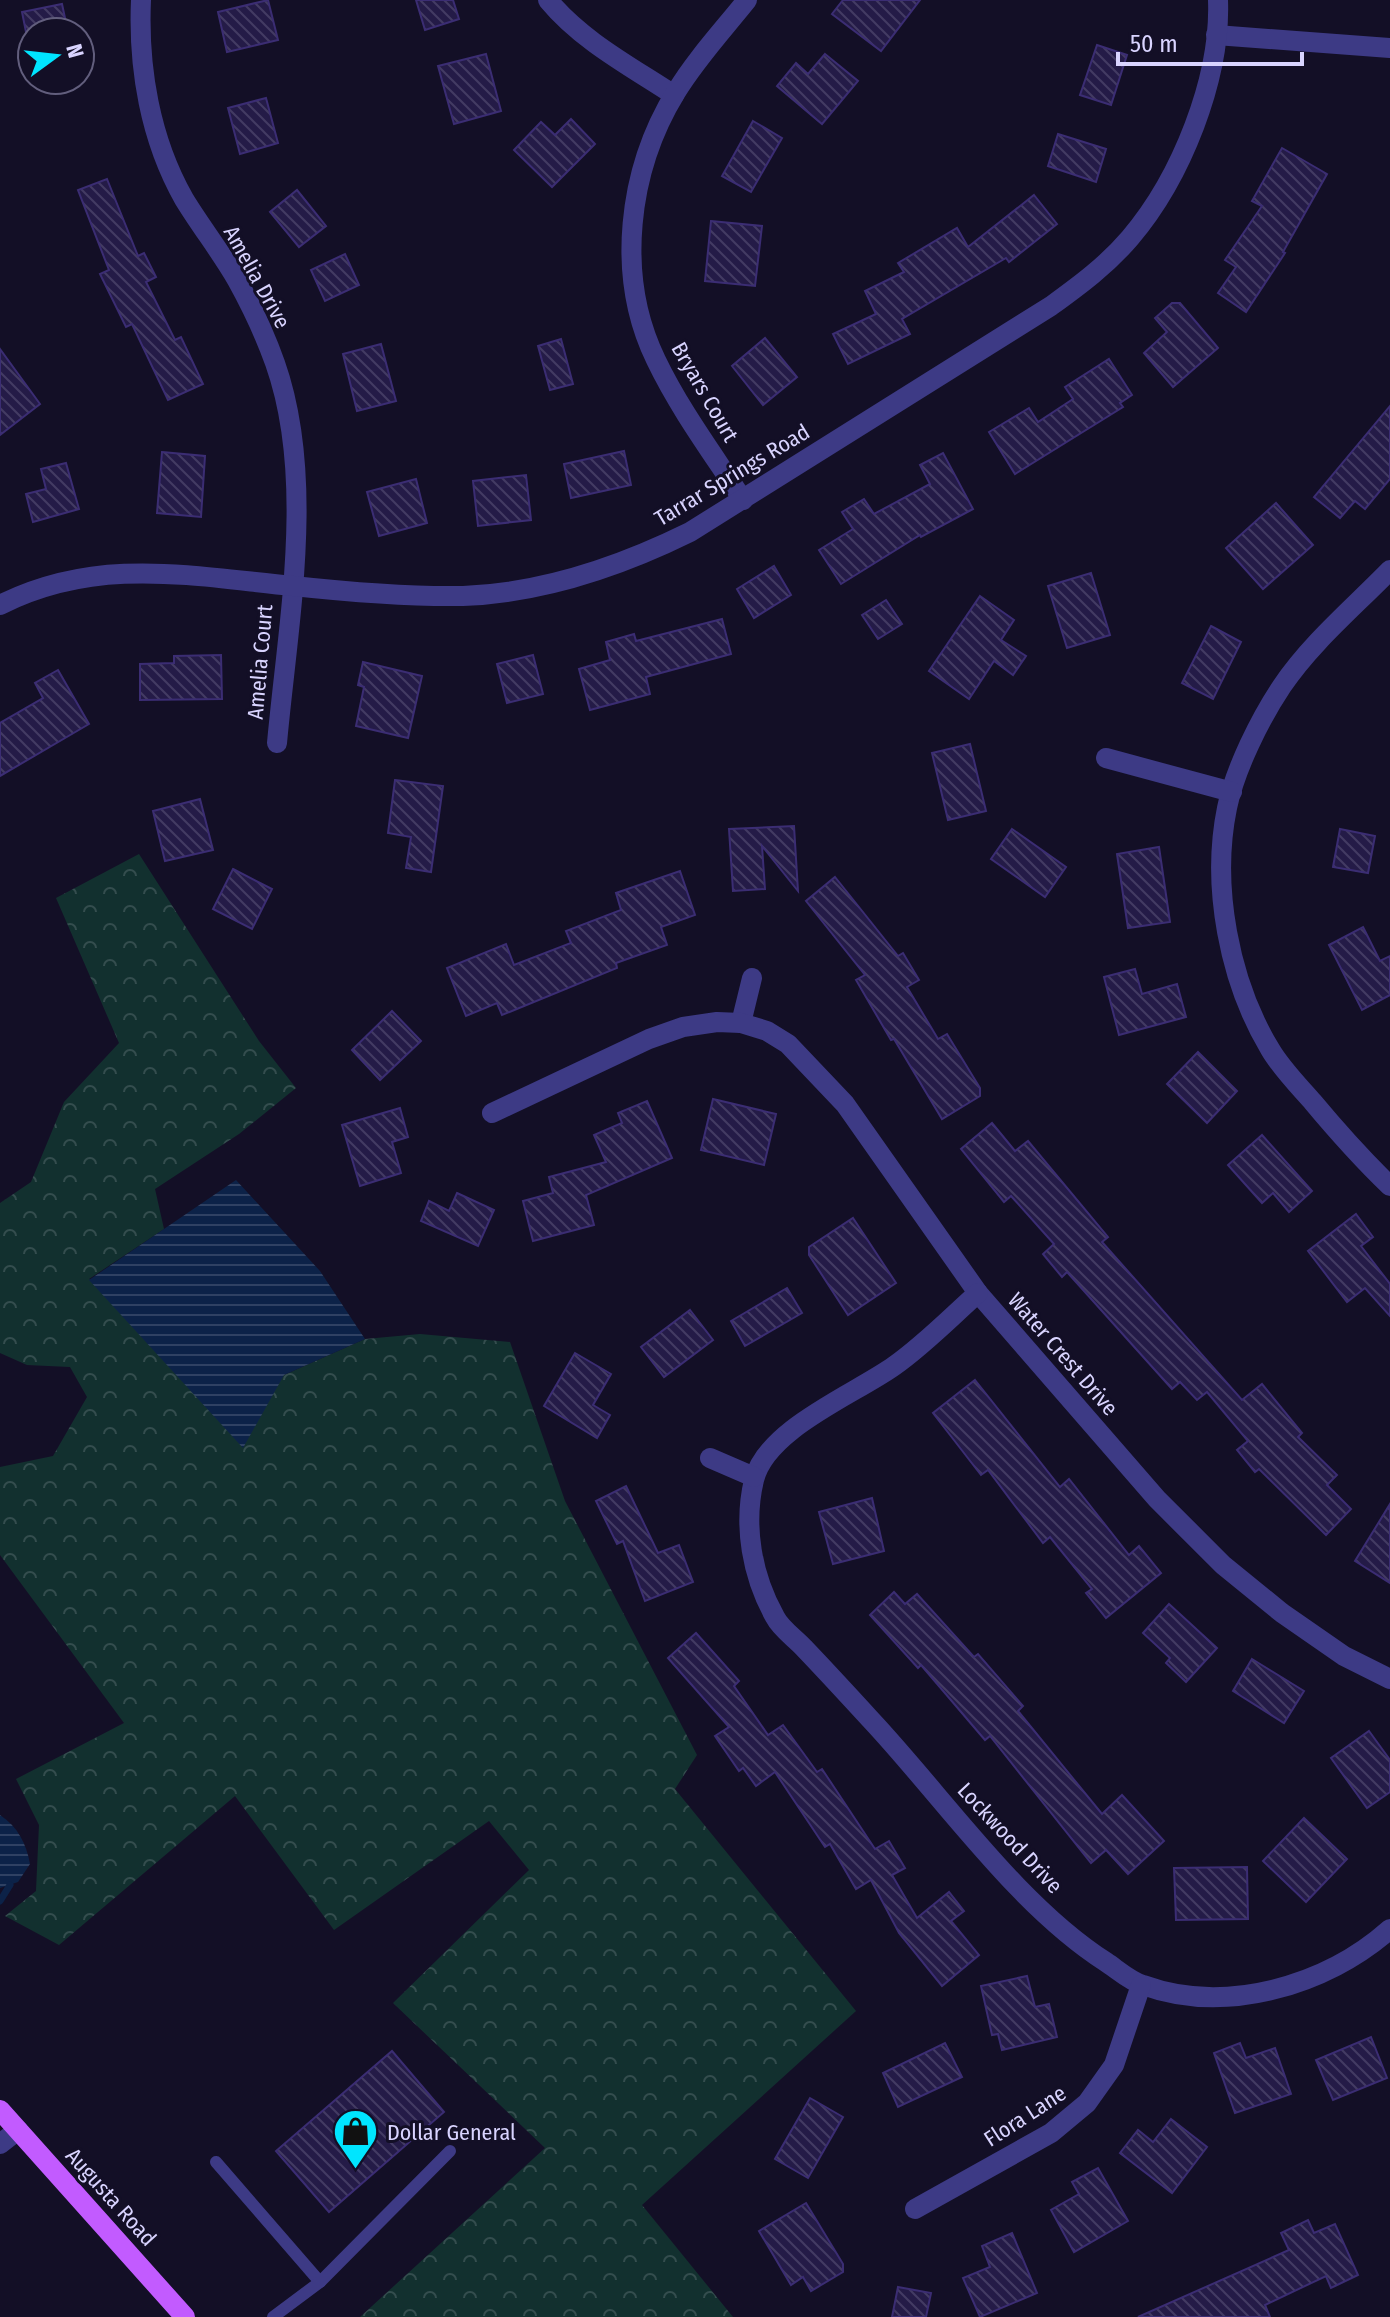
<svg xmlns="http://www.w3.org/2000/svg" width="1390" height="2317" viewBox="0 0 1390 2317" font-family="'Fira Sans Condensed',sans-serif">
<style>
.forest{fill:url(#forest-crowns)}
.water{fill:url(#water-rules)}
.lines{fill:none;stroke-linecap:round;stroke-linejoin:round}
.stream{stroke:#0c2248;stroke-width:7}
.building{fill:url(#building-back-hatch);stroke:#3b2d73;stroke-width:2}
.lane{stroke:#3d3a85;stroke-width:12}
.street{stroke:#3d3a85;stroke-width:20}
.primary{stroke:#c25bff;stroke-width:20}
.labels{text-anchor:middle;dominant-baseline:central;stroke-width:6;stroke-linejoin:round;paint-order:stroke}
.street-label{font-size:22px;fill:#d9d4ff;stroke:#130f26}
.poi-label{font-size:22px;fill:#d9d4ff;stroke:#130f26;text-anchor:start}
</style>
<defs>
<pattern id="forest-crowns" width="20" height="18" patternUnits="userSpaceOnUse" patternTransform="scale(2)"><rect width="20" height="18" fill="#12302f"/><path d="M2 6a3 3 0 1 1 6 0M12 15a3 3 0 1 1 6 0" fill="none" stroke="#344d4e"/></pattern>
<pattern id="water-rules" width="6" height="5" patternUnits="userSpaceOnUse" patternTransform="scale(2)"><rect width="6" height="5" fill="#0c2248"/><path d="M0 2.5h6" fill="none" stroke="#2f4163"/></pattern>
<pattern id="building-back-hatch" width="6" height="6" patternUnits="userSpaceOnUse" patternTransform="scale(2)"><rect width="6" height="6" fill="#241b47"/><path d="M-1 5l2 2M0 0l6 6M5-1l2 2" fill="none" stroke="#433b63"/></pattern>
</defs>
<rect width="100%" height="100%" fill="#130f26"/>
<path class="forest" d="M 139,854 L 259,1041 L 296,1088 L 239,1134 L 155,1189 L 164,1229 L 89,1279 L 284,1375 L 365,1339 L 420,1334 L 510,1342 L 565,1501 L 697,1755 L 675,1789 L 856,2011 L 642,2205 L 733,2317 L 360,2317 L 545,2148 L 393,2003 L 529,1870 L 489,1821 L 334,1930 L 235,1796 L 59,1945 L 5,1916 L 36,1891 L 39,1825 L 16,1779 L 124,1723 L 0,1555 L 0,1467 L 53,1456 L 87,1397 L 70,1367 L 27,1365 L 0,1353 L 0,1203 L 31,1182 L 64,1102 L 119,1043 L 56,898 Z"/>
<g class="water">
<path d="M 236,1180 L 320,1271 L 365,1339 L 284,1375 L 243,1448 L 89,1280 Z"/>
<path d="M 0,1815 C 18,1827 26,1843 30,1864 L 18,1882 L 0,1888 Z"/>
</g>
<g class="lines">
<path class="stream" d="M 0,1901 L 10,1885"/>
</g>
<g class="building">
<path d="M 268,0 L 278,40 L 227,52 L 218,12 Z"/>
<path d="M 416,0 L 453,0 L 459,19 L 425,30 Z"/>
<path d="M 843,0 L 920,0 L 881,51 L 832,14 Z"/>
<path d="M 62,4 L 68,32 L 26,32 L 22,12 Z"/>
<path d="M 1097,45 L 1127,55 L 1111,105 L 1080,95 Z"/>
<path d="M 486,54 L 501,111 L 454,124 L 438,66 Z"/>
<path d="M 825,54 L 858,81 L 822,124 L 777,86 L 796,63 L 808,74 Z"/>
<path d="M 266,98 L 278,143 L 240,154 L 228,108 Z"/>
<path d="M 571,119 L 595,144 L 552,187 L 514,150 L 541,122 L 555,135 Z"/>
<path d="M 753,121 L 782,138 L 751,192 L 722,176 Z"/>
<path d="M 1058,134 L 1106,149 L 1096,182 L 1048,166 Z"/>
<path d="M 1282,148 L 1327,174 L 1283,252 L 1285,253 L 1246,312 L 1218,293 L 1236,267 L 1225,260 L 1262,206 L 1252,201 Z"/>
<path d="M 107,179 L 138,256 L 144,253 L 156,277 L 146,282 L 175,340 L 181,337 L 203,384 L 168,400 L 132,324 L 126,327 L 100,274 L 109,270 L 78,190 Z"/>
<path d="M 297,190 L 326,226 L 299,247 L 270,212 Z"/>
<path d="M 1034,195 L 1057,224 L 1009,262 L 1006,258 L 902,319 L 910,334 L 848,364 L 833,334 L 876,314 L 865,291 L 904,272 L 898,263 L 957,228 L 968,247 Z"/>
<path d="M 711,221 L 762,226 L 755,286 L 705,281 Z"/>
<path d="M 345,254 L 359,285 L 325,301 L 311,270 Z"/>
<path d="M 1172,303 L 1180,303 L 1218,348 L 1173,387 L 1144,353 L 1167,332 L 1155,318 Z"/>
<path d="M 765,338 L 797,377 L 763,405 L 732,366 Z"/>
<path d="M 561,339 L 573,384 L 550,390 L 538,346 Z"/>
<path d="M 381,344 L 396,401 L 357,411 L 343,354 Z"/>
<path d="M 0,349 L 40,404 L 0,435 Z"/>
<path d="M 1109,359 L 1132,395 L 1120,403 L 1123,407 L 1015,474 L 989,432 L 1029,408 L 1038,422 L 1073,399 L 1065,387 Z"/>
<path d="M 1390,406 L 1390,479 L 1365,509 L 1355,501 L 1340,518 L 1314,497 Z"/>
<path d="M 624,451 L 631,485 L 571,498 L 564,464 Z"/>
<path d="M 162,452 L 205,456 L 201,517 L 157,513 Z"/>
<path d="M 943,453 L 973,509 L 921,537 L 920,535 L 841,584 L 819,550 L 853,529 L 842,512 L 864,499 L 874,514 L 930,484 L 920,465 Z"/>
<path d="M 66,463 L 79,509 L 33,522 L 26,494 L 46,489 L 41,469 Z"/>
<path d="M 526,475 L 531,520 L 478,526 L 473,481 Z"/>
<path d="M 416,479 L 427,523 L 379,536 L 367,492 Z"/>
<path d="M 1276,503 L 1313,545 L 1263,589 L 1226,548 Z"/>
<path d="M 774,566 L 791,595 L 754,618 L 737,589 Z"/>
<path d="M 1091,573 L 1110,635 L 1067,648 L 1048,586 Z"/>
<path d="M 980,596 L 1014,620 L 1001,640 L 1026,656 L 1013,675 L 994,661 L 969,699 L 929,671 Z"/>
<path d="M 886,600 L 902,624 L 878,639 L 862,615 Z"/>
<path d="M 722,619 L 731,654 L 646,677 L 650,694 L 590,710 L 579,669 L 610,660 L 606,642 L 634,634 L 636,641 Z"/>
<path d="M 1211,626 L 1241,642 L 1213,699 L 1182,683 Z"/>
<path d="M 221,655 L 222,699 L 140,700 L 140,664 L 174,663 L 174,656 Z"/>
<path d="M 533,655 L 543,694 L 507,703 L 497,664 Z"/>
<path d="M 363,662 L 422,676 L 408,738 L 356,726 L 364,687 L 358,685 Z"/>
<path d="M 58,670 L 89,724 L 0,776 L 0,723 L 43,698 L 35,683 Z"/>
<path d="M 970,744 L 986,811 L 948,820 L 932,753 Z"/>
<path d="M 395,780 L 443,786 L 431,872 L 406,868 L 411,837 L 388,833 Z"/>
<path d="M 200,799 L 213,850 L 165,861 L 153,811 Z"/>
<path d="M 794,826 L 798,891 L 762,846 L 765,889 L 733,891 L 729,829 Z"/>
<path d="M 1012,829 L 1066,867 L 1045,897 L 991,859 Z"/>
<path d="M 1340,829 L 1375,836 L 1368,873 L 1333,867 Z"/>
<path d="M 1159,847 L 1170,922 L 1128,928 L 1117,854 Z"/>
<path d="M 233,869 L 272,889 L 252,929 L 213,909 Z"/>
<path d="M 680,871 L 695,915 L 661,927 L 667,945 L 616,963 L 617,968 L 502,1015 L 497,1003 L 466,1016 L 447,968 L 506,944 L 514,965 L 571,943 L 566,931 L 621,910 L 616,893 Z"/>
<path d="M 835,877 L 898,956 L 903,953 L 919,980 L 907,987 L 938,1039 L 947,1034 L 980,1088 L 980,1096 L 942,1119 L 894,1039 L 891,1040 L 856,980 L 865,975 L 806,901 Z"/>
<path d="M 1363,927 L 1380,961 L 1390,956 L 1390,995 L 1362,1010 L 1329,945 Z"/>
<path d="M 1135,969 L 1142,994 L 1177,984 L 1186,1017 L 1119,1035 L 1104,977 Z"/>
<path d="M 392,1011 L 421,1041 L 380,1080 L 352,1050 Z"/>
<path d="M 1198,1052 L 1237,1091 L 1207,1123 L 1167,1084 Z"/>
<path d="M 713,1099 L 776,1114 L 764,1165 L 701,1150 Z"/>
<path d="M 647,1101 L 672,1158 L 586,1195 L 594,1225 L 533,1241 L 523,1201 L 553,1193 L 549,1177 L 606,1162 L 594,1135 L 622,1123 L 618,1113 Z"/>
<path d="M 400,1108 L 408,1137 L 392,1142 L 401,1173 L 360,1186 L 342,1125 Z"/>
<path d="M 992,1123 L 1015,1151 L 1028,1141 L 1108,1237 L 1102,1242 L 1242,1400 L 1262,1384 L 1302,1433 L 1298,1437 L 1337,1475 L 1327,1485 L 1351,1509 L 1326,1535 L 1259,1469 L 1255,1472 L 1237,1450 L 1248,1441 L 1207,1392 L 1197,1400 L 1180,1382 L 1172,1389 L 1067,1272 L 1062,1277 L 1043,1254 L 1054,1244 L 1011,1196 L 1004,1202 L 961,1149 Z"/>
<path d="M 1262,1135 L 1312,1191 L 1289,1212 L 1273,1193 L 1262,1203 L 1228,1165 Z"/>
<path d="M 457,1193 L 494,1210 L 478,1246 L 421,1221 L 429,1201 L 449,1211 Z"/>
<path d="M 1356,1214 L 1373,1237 L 1361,1246 L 1390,1284 L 1390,1316 L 1365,1288 L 1347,1302 L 1308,1251 Z"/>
<path d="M 853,1218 L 896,1283 L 848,1315 L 809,1255 L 809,1247 Z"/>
<path d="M 787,1288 L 802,1313 L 745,1346 L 731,1321 Z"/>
<path d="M 690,1310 L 713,1340 L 664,1377 L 641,1347 Z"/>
<path d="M 575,1353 L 611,1374 L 593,1405 L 610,1415 L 597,1438 L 544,1406 Z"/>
<path d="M 975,1380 L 1060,1487 L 1069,1479 L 1129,1555 L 1139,1546 L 1161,1573 L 1106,1618 L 1086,1593 L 1092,1589 L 1050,1537 L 1043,1543 L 988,1470 L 981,1475 L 933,1413 Z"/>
<path d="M 626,1486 L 658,1553 L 679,1545 L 693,1582 L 645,1601 L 623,1541 L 617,1544 L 596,1501 Z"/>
<path d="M 872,1498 L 884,1551 L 833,1564 L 819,1512 Z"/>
<path d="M 1390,1504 L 1390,1583 L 1355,1561 Z"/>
<path d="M 894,1592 L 905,1604 L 917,1594 L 974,1657 L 978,1654 L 1023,1706 L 1018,1711 L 1102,1814 L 1122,1795 L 1164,1841 L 1128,1874 L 1106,1850 L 1091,1863 L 990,1736 L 985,1740 L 921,1665 L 918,1668 L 870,1615 Z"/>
<path d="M 1169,1604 L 1217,1648 L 1186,1682 L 1166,1663 L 1170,1658 L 1143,1633 Z"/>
<path d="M 696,1633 L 739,1681 L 734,1686 L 768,1735 L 783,1725 L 817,1772 L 822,1769 L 875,1849 L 889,1841 L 905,1868 L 892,1875 L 917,1918 L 949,1892 L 964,1911 L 951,1921 L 979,1955 L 942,1986 L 899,1933 L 871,1880 L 856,1889 L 830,1844 L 825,1847 L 775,1772 L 756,1786 L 743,1768 L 739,1771 L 715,1736 L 729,1727 L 668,1658 Z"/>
<path d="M 1252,1659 L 1304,1691 L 1284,1723 L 1233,1691 Z"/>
<path d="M 1369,1731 L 1390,1760 L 1390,1792 L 1367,1808 L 1331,1758 Z"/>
<path d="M 1304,1818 L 1347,1859 L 1306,1902 L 1263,1861 Z"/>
<path d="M 1247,1867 L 1248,1919 L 1176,1920 L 1174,1868 Z"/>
<path d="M 1027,1976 L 1035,2007 L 1049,2004 L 1057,2037 L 1002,2050 L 998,2034 L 992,2035 L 981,1986 Z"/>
<path d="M 1371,2037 L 1387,2078 L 1333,2100 L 1316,2060 Z"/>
<path d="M 945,2043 L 962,2077 L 898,2107 L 883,2073 Z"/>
<path d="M 1240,2043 L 1246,2058 L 1275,2048 L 1291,2094 L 1235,2113 L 1214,2053 Z"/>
<path d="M 392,2051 L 444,2112 L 329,2212 L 276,2151 Z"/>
<path d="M 810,2098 L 843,2117 L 808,2178 L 775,2159 Z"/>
<path d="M 1171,2119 L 1207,2147 L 1172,2193 L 1120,2153 L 1138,2130 L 1153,2142 Z"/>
<path d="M 1098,2168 L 1128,2221 L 1074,2252 L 1051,2210 L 1079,2194 L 1072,2182 Z"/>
<path d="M 806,2203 L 843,2264 L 843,2272 L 811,2291 L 803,2277 L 791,2285 L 759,2231 Z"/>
<path d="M 1308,2220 L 1314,2233 L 1335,2224 L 1358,2275 L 1331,2288 L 1326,2276 L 1265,2305 L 1270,2317 L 1138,2317 L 1289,2250 L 1281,2233 Z"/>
<path d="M 1012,2233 L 1037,2293 L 980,2317 L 963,2278 L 990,2267 L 982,2246 Z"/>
<path d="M 898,2287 L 931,2293 L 926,2317 L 892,2317 Z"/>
</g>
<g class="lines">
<g class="lane">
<path d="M 216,2162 L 320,2282"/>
<path d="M 273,2317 L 320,2282 L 450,2151"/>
</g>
<g class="street">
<path d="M 141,0 C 138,68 150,139 184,199 C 201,227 221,252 237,280 C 252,307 265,335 275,363 C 316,479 288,622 277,743"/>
<path d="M 548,0 C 582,41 630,66 674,95"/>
<path d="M 1216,35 L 1390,48"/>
<path d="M 743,500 C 713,454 680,410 656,360 C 615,276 628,170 676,92 C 696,59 723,30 747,0"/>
<path d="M 1390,570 C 1354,607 1311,643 1282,686 C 1260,719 1235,769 1227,808 C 1211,886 1229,981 1270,1049 C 1281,1068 1297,1084 1312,1101 C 1337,1131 1362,1159 1390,1186"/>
<path d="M 0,605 C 97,556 190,576 293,586 C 349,592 407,597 463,596 C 543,593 619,567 690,532 L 1051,306 C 1080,285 1107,265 1130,238 C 1181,178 1221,79 1218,0"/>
<path d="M 1106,758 L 1232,792"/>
<path d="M 741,1023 L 752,978"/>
<path d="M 492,1113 L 649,1039 L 683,1027 L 717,1022 L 741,1023 L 767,1031 L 788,1044 L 845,1104 L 978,1293 L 1157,1499 L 1223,1565 L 1282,1613 L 1344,1656 L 1390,1679"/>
<path d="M 978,1293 C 951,1317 924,1345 894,1366 C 855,1394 766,1429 754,1480 C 743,1526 752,1576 775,1617 C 781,1629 795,1638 804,1648 C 827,1672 849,1696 871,1720 C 944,1798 1017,1905 1106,1962 C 1118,1970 1130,1981 1143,1985 C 1225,2015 1326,1986 1390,1929"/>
<path d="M 710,1458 L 754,1477"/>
<path d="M 0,2144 L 18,2130"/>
<path d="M 915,2209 L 1051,2133 L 1087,2103 L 1114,2065 L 1141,1985"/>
</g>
<path class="primary" d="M 0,2110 L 185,2317"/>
</g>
<defs>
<symbol id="shop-pin" viewBox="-11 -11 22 30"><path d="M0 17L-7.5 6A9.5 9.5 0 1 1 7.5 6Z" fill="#00e5ff" stroke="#130f26"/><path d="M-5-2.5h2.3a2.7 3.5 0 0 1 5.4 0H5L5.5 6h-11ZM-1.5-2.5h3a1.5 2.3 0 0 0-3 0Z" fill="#111"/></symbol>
</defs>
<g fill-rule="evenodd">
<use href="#shop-pin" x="330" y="2106" width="51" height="69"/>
</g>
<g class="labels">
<g class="street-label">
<text transform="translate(257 277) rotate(61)">Amelia Drive</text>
<text transform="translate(705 392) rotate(60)">Bryars Court</text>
<text transform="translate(732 475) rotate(-31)">Tarrar Springs Road</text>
<text transform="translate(260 662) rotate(-85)">Amelia Court</text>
<text transform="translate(1063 1354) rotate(49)">Water Crest Drive</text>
<text transform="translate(1010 1838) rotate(47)">Lockwood Drive</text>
<text transform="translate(1025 2116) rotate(-33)">Flora Lane</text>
<text transform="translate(111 2197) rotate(48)">Augusta Road</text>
</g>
<g class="poi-label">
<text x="387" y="2132">Dollar General</text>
</g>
</g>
<g transform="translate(56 56) rotate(75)"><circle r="38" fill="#130f26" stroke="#625e7d" stroke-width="2"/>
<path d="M0-6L14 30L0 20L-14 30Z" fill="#00e5ff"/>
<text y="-12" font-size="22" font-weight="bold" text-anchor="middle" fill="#d9d4ff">N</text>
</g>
<path d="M1118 52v12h184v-12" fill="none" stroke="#d9d4ff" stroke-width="4"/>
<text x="1130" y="52" font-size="24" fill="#d9d4ff" stroke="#130f26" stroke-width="6" paint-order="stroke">50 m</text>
</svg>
